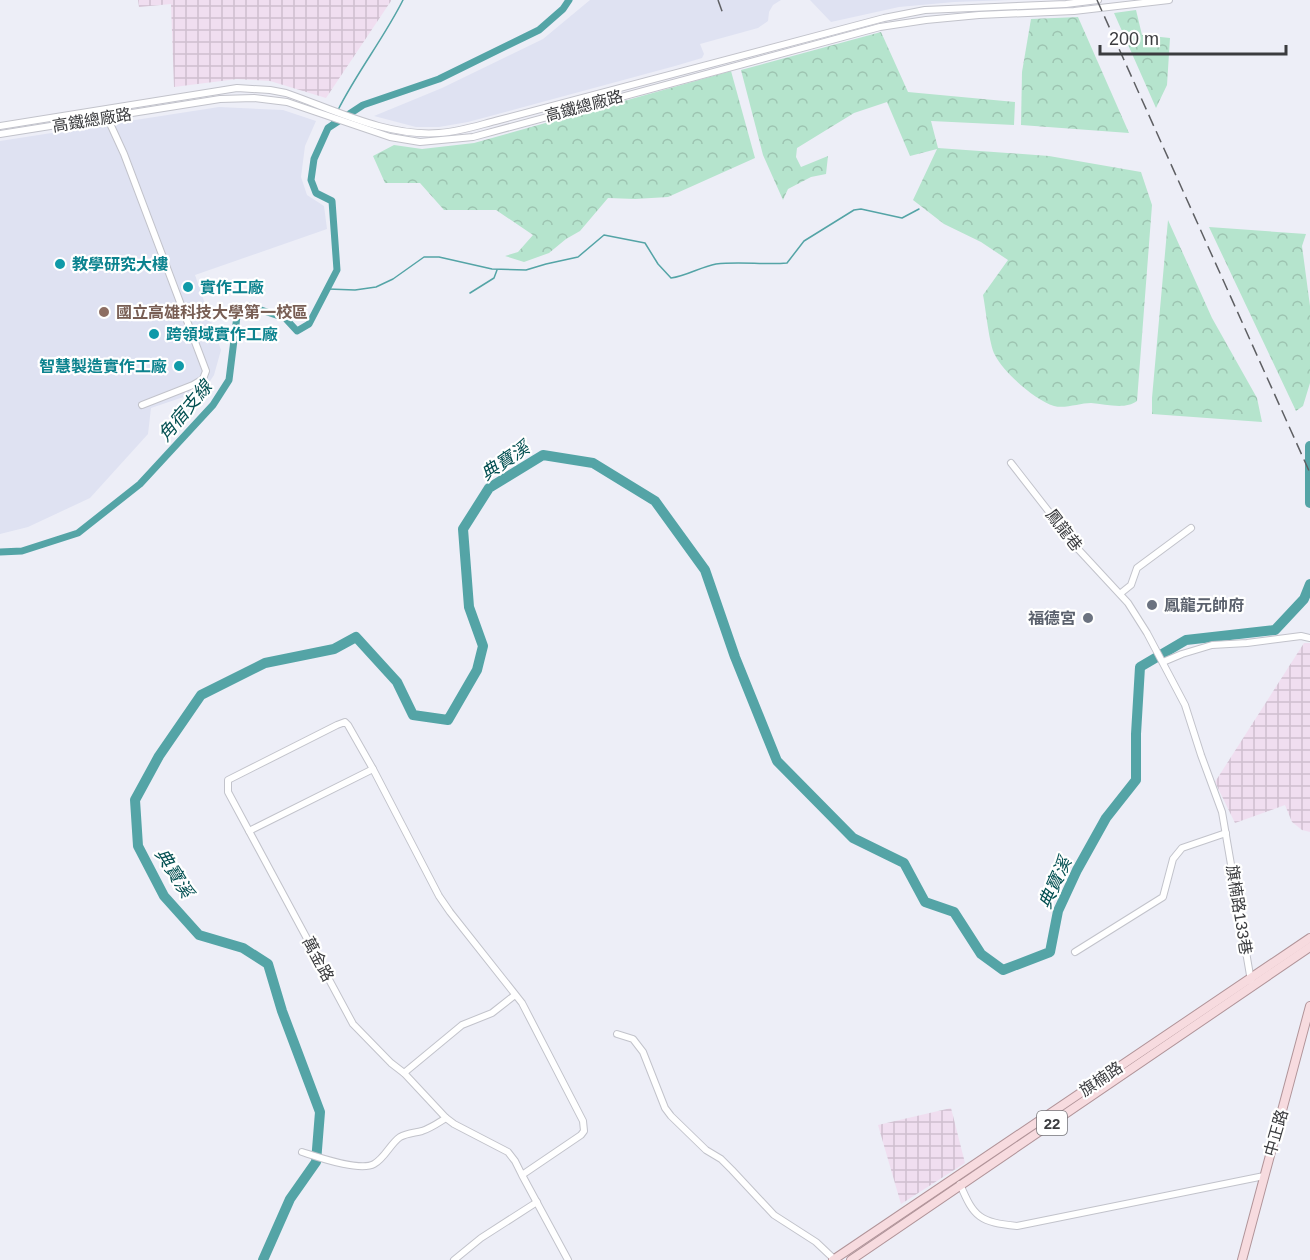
<svg xmlns="http://www.w3.org/2000/svg" width="1310" height="1260" viewBox="0 0 1310 1260" font-family="Arial,'Noto Sans TC',sans-serif">
<style>
.built{fill:#dfe2f2}
.industrial{fill:url(#industrial-grid)}
.forest{fill:url(#forest-crowns)}
.lines{fill:none;stroke-linecap:round;stroke-linejoin:round}
.stream{stroke:#54a4a6;stroke-width:1.5}
.canal{stroke:#54a4a6;stroke-width:7}
.river{stroke:#54a4a6;stroke-width:10}
.minor-casing{stroke:#c2c3cb;stroke-width:8}
.major-casing{stroke:#b19499;stroke-width:10}
.minor{stroke:#fff;stroke-width:6}
.major{stroke:#f7dbdf;stroke-width:8}
.rail{stroke:#5e5f63;stroke-width:1.5;stroke-dasharray:12 6;stroke-linecap:butt}
.culture-dot{fill:#0f9aa8;stroke:#fff;stroke-width:2}
.education-dot{fill:#8d6e63;stroke:#fff;stroke-width:2}
.worship-dot{fill:#6b7280;stroke:#fff;stroke-width:2}
.labels{text-anchor:middle;dominant-baseline:central;stroke-width:4.5;stroke-linejoin:round;paint-order:stroke}
.shield{fill:#fff;stroke:#767679;stroke-width:1.5}
.shield-label{font-size:15px;font-weight:bold;fill:#3b3c3f}
.street-label{font-size:16px;fill:#3b3c3f;stroke:#fff}
.culture-label{font-size:16px;font-weight:bold;fill:#0d838f;stroke:#fff;text-anchor:start}
.education-label{font-size:16px;font-weight:bold;fill:#785e54;stroke:#fff;text-anchor:start}
.worship-label{font-size:16px;font-weight:bold;fill:#5b616d;stroke:#fff;text-anchor:start}
.water-label{font-size:18px;font-style:italic;fill:#045052;stroke:#fff}
</style>
<defs>
<pattern id="industrial-grid" width="8" height="8" patternUnits="userSpaceOnUse" patternTransform="scale(1.5)"><rect width="8" height="8" fill="#f0def0"/><path d="M0 4h8M4 0v8" fill="none" stroke="#cfbfcf"/></pattern>
<pattern id="forest-crowns" width="20" height="18" patternUnits="userSpaceOnUse" patternTransform="scale(1.5)"><rect width="20" height="18" fill="#b5e4cd"/><path d="M2 6a3 3 0 1 1 6 0M12 15a3 3 0 1 1 6 0" fill="none" stroke="#9dc4b1"/></pattern>
</defs>
<rect width="100%" height="100%" fill="#edeef7"/>
<g class="built">
<path d="M 590,0 L 781,0 L 773,5 L 769,12 L 768,21 L 758,28 L 700,44 L 704,54 L 702,58 L 675,66 L 468,122 L 439,127 L 416,127 L 374,116 L 442,88 L 543,39 Z"/>
<path d="M 810,0 L 1011,0 L 954,2 L 899,7 L 831,22 Z"/>
<path d="M 219,107 L 283,110 L 316,121 L 305,146 L 301,177 L 307,195 L 324,206 L 327,229 L 195,275 L 221,350 L 214,375 L 204,390 L 151,408 L 148,434 L 90,498 L 28,527 L 0,534 L 0,141 Z"/>
</g>
<g class="industrial">
<path d="M 138,0 L 391,0 L 391,1 L 326,98 L 270,81 L 237,79 L 174,87 L 171,4 L 139,7 Z"/>
<path d="M 1304,643 L 1310,643 L 1310,832 L 1302,830 L 1292,822 L 1285,805 L 1235,823 L 1215,782 Z"/>
<path d="M 951,1108 L 965,1163 L 901,1204 L 878,1125 Z"/>
</g>
<g class="forest">
<path d="M 1136,10 L 1142,35 L 1170,38 L 1167,85 L 1156,108 L 1114,13 Z"/>
<path d="M 1078,17 L 1129,133 L 1021,125 L 1022,72 L 1031,19 Z"/>
<path d="M 881,32 L 908,92 L 1015,102 L 1014,125 L 931,121 L 938,148 L 1049,156 L 1141,172 L 1152,205 L 1137,401 C 1125,410 1106,404 1091,403 C 1080,403 1065,409 1054,406 C 1035,400 1004,373 995,355 C 989,344 986,310 983,295 L 1008,260 L 981,242 L 944,224 L 913,200 L 937,149 L 910,156 L 887,102 L 854,113 L 797,148 L 796,157 L 801,167 L 828,156 L 826,174 L 811,177 L 788,189 L 783,200 L 763,155 L 741,70 Z"/>
<path d="M 731,71 L 755,158 L 668,197 L 635,199 L 608,198 L 580,231 L 566,239 L 549,253 L 524,262 L 505,256 L 518,252 L 533,235 L 496,210 L 444,210 L 420,183 L 385,183 L 373,156 L 394,145 L 422,149 L 474,143 Z"/>
<path d="M 1168,220 L 1212,318 L 1257,398 L 1262,422 L 1152,414 L 1152,398 Z"/>
<path d="M 1209,227 L 1306,234 L 1302,246 L 1310,306 L 1310,383 L 1303,406 L 1296,411 Z"/>
</g>
<g class="lines">
<g class="stream">
<path d="M 338,110 C 357,72 384,38 403,0"/>
<path d="M 328,128 L 333,120"/>
<path d="M 328,289 L 355,290 L 376,287 L 393,279 L 424,257 L 439,257 L 492,269 L 526,270 L 546,264 L 578,257 L 604,235 L 645,243 L 658,264 L 671,278 C 687,276 700,267 716,264 C 739,261 764,265 787,263 L 804,241 L 854,210 L 861,209 L 902,218 L 919,209"/>
<path d="M 470,293 L 494,278 L 497,270"/>
</g>
<path class="canal" d="M 0,552 L 22,551 L 78,533 L 140,484 L 213,405 L 229,380 L 237,316 L 249,306 L 285,318 L 297,331 L 309,324 L 337,270 L 332,201 L 316,193 L 311,180 L 314,159 L 328,128 L 363,105 L 439,79 L 539,30 L 563,9 L 569,0"/>
<g class="river">
<path d="M 1310,446 L 1310,503"/>
<path d="M 263,1260 L 290,1199 L 316,1162 L 320,1112 L 282,1011 L 268,964 L 243,948 L 199,935 L 164,896 L 138,846 L 135,800 L 159,756 L 201,695 L 265,663 L 334,649 L 356,637 L 397,682 L 413,715 L 448,720 L 477,670 L 483,646 L 469,607 L 463,529 L 489,488 L 543,455 L 593,463 L 655,501 L 705,570 L 735,657 L 777,761 L 853,838 L 904,863 L 925,902 L 954,912 L 981,954 L 1003,970 L 1050,952 L 1058,911 L 1077,870 L 1106,818 L 1136,780 L 1136,734 L 1140,667 L 1186,640 L 1275,630 L 1304,599 L 1310,584"/>
</g>
<defs>
<g id="minor">
<path d="M 107,117 L 124,154 L 206,371 L 203,379 L 193,385 L 142,405"/>
<path d="M 0,126 L 237,88 L 270,90 L 286,93 C 335,110 387,137 439,133 C 459,132 479,125 499,120 L 884,18 L 925,10 L 1066,4 L 1098,0"/>
<path d="M 0,134 L 220,99 L 254,98 L 287,102 L 390,137 L 420,142 L 473,137 L 880,27 L 926,20 L 979,15 L 1074,11 L 1169,0"/>
<path d="M 1011,463 L 1078,549 L 1128,603 L 1147,633 L 1185,705 L 1201,755 L 1222,812 L 1251,981"/>
<path d="M 1121,593 L 1131,585 L 1137,568 L 1191,528"/>
<path d="M 1163,662 L 1182,654 L 1212,645 L 1247,643 L 1301,636 L 1310,638"/>
<path d="M 249,831 L 373,769"/>
<path d="M 1075,952 L 1163,897 L 1173,859 L 1182,848 L 1226,833"/>
<path d="M 617,1034 L 633,1039 L 643,1052 L 665,1108 L 671,1116 L 706,1150 L 721,1159 L 732,1170 L 774,1215 L 816,1242 L 835,1260"/>
<path d="M 404,1073 L 462,1025 L 492,1013 L 515,995"/>
<path d="M 302,1152 C 318,1157 360,1172 374,1164 C 385,1158 390,1144 400,1137 C 407,1133 414,1133 422,1131 C 431,1128 438,1123 446,1118"/>
<path d="M 522,1175 L 581,1135 L 584,1131 L 583,1121 L 522,1003 L 450,912 L 439,896 L 373,769 L 348,725 L 345,722 L 337,725 L 228,780 L 228,792 L 353,1024 L 391,1063 L 404,1073 L 446,1118 L 454,1124 L 508,1152 L 515,1161 L 522,1175 L 568,1260"/>
<path d="M 960,1184 C 974,1218 980,1222 1017,1226 L 1264,1176"/>
<path d="M 454,1260 L 481,1238 L 537,1202"/>
</g>
<g id="major">
<path d="M 833,1260 L 1310,938"/>
<path d="M 851,1260 L 1310,947"/>
<path d="M 1242,1260 L 1310,1006"/>
</g>
</defs>
<use href="#minor" class="minor-casing"/>
<use href="#major" class="major-casing"/>
<use href="#minor" class="minor"/>
<use href="#major" class="major"/>
<g class="rail">
<path d="M 718,0 L 723,14"/>
<path d="M 1097,0 L 1310,473"/>
</g>
</g>
<g class="culture-dot">
<circle cx="60" cy="264" r="6"/>
<circle cx="188" cy="287" r="6"/>
<circle cx="154" cy="334" r="6"/>
<circle cx="179" cy="366" r="6"/>
</g>
<circle class="education-dot" cx="104" cy="312" r="6"/>
<g class="worship-dot">
<circle cx="1152" cy="605" r="6"/>
<circle cx="1088" cy="618" r="6"/>
</g>
<g class="labels">
<rect class="shield" x="1037" y="1111" width="30" height="24" rx="4.5"/>
<g class="shield-label">
<text x="1052" y="1123">22</text>
</g>
<g class="street-label">
<text transform="translate(584 106) rotate(-15)">高鐵總廠路</text>
<text transform="translate(92 120) rotate(-9)">高鐵總廠路</text>
<text transform="translate(1064 530) rotate(52)">鳳龍巷</text>
<text transform="translate(1239 910) rotate(81)">旗楠路133巷</text>
<text transform="translate(318 959) rotate(62)">萬金路</text>
<text transform="translate(1101 1079) rotate(-34)">旗楠路</text>
<text transform="translate(1276 1133) rotate(-74)">中正路</text>
</g>
<g class="culture-label">
<text x="72" y="264">教學研究大樓</text>
<text x="200" y="287">實作工廠</text>
<text x="166" y="334">跨領域實作工廠</text>
<text x="167" y="366" text-anchor="end">智慧製造實作工廠</text>
</g>
<g class="education-label">
<text x="116" y="312">國立高雄科技大學第一校區</text>
</g>
<g class="worship-label">
<text x="1164" y="605">鳳龍元帥府</text>
<text x="1076" y="618" text-anchor="end">福德宮</text>
</g>
<g class="water-label">
<text transform="translate(185 411) rotate(-50)">角宿支線</text>
<text transform="translate(505 461) rotate(-34)">典寶溪</text>
<text transform="translate(174 873) rotate(58)">典寶溪</text>
<text transform="translate(1055 883) rotate(-66)">典寶溪</text>
</g>
</g>
<path d="M1100 45v9h186v-9" fill="none" stroke="#3b3c3f" stroke-width="3"/>
<text x="1109" y="45" font-size="18" fill="#3b3c3f" stroke="#ffffff" stroke-width="4.5" paint-order="stroke">200 m</text>
</svg>
